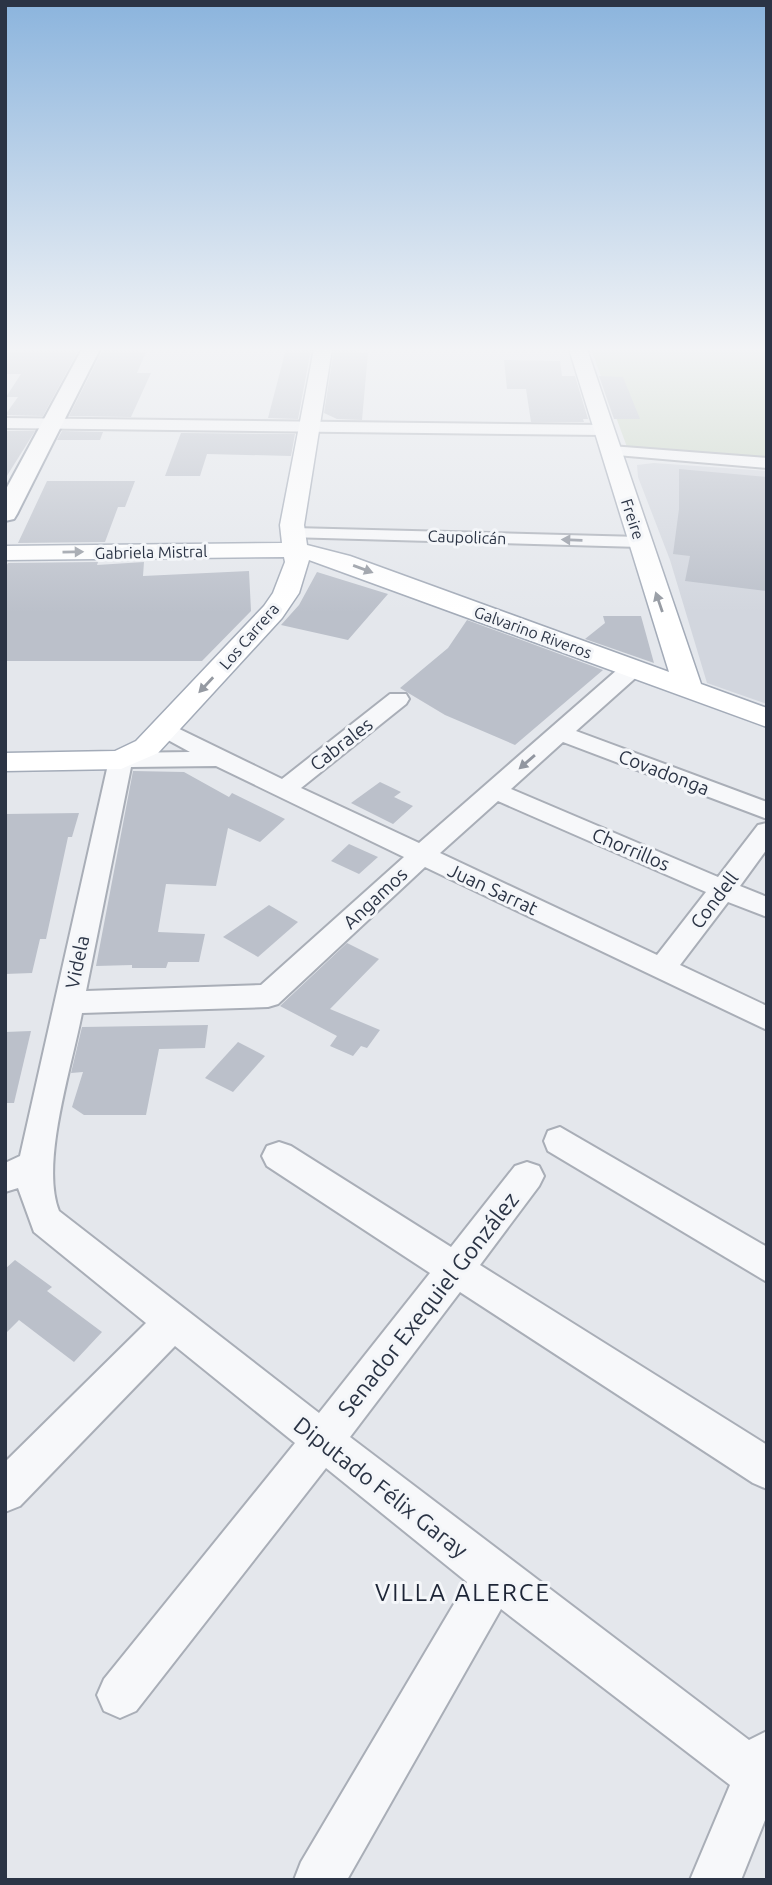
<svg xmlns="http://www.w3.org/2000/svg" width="772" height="1885" viewBox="0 0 772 1885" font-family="Ubuntu,sans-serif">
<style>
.built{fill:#d2d6de}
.green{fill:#c9d6c5}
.building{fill:#bbc0ca}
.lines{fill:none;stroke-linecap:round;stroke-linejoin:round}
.minor-casing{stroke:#a9aeb7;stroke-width:4}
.major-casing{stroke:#a3abb8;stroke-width:3}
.highway-casing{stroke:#8b94a3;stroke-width:4}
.minor{fill:#f7f8fa;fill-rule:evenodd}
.major{fill:#fff;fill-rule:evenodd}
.highway{fill:#fff;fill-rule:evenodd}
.oneway{fill:#9196a0}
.oneway2{fill:#959aa2}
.labels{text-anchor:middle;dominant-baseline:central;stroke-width:6;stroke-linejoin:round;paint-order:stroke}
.far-street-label{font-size:16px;fill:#2b3445;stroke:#f4f6f9}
.street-label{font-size:19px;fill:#2b3445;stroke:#f4f6f9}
.near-street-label{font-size:23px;fill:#2b3445;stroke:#f4f6f9}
.near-neighbourhood-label{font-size:24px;letter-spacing:2px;fill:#1d2536;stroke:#f4f6f9}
</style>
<rect width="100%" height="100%" fill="#e4e7ec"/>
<path class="built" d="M 654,463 L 767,471 L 767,704 L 707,683 L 670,560 L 638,477 L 637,465 Z"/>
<path class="green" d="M 591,349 L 767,349 L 767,457 L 627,447 Z"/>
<g class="building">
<path d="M 108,349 L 146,352 L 137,373 L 151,373 L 131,417 L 69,416 L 102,351 Z"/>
<path d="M 286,349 L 311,349 L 298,419 L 268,418 Z"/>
<path d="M 334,349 L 359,349 L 358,353 L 368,353 L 362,420 L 337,419 L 324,413 Z"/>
<path d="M 41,351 L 78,351 L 43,416 L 5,415 L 18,397 L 6,397 L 21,374 L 5,374 L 5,352 Z"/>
<path d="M 504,360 L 560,361 L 562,376 L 575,376 L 588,419 L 583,419 L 584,422 L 531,422 L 526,389 L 507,389 Z"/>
<path d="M 599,376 L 623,377 L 640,419 L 614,419 Z"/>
<path d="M 5,431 L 35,431 L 5,479 Z"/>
<path d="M 62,431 L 103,432 L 100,440 L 57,440 Z"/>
<path d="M 181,433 L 295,434 L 291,456 L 207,454 L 200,476 L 165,476 Z"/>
<path d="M 679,469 L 767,477 L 767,591 L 685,581 L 690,556 L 673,554 L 679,509 Z"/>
<path d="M 47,481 L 135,481 L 125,507 L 118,507 L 105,542 L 18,543 Z"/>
<path d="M 98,562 L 97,565 L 144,562 L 143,576 L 249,571 L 251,611 L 202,661 L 5,661 L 5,568 L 8,563 Z"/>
<path d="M 317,572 L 388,594 L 348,640 L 281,625 L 299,605 Z"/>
<path d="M 603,616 L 641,616 L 654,663 L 585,639 L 605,623 Z"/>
<path d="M 467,620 L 603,670 L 515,745 L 445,715 L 400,688 L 448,648 Z"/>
<path d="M 133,771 L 184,772 L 229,797 L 232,793 L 285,819 L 260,842 L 228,828 L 216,886 L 166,884 L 158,932 L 205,934 L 199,962 L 168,962 L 166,968 L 132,968 L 132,965 L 96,966 Z"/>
<path d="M 380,782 L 401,792 L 394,797 L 413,806 L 393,824 L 351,803 Z"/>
<path d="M 79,813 L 72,837 L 68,837 L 46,939 L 40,939 L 32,973 L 5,974 L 5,814 Z"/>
<path d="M 349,844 L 378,857 L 359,874 L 331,861 Z"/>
<path d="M 269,905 L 298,922 L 258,957 L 223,937 Z"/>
<path d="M 347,943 L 379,959 L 330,1009 L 380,1030 L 367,1048 L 361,1046 L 353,1056 L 330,1046 L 337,1036 L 280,1006 Z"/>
<path d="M 208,1025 L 205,1048 L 159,1049 L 146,1115 L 84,1115 L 72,1107 L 83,1072 L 71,1073 L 82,1027 Z"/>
<path d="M 31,1031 L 14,1103 L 5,1103 L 5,1032 Z"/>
<path d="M 238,1042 L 265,1056 L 233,1092 L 205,1078 Z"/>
<path d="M 15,1260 L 52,1287 L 47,1291 L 102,1332 L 74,1362 L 19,1320 L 5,1334 L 5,1269 Z"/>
</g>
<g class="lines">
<defs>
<g id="minor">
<path d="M 5,418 L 604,425 L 612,430 L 604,435 L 5,428 Z"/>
<path d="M 611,446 L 767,458 L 767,468 L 605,454 L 605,448 Z"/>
<path d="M 294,528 L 640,537 L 649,542 L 640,547 L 288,537 L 285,533 Z"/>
<path d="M 633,662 L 644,668 L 641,673 L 576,731 L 767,802 L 767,819 L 563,742 L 511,789 L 718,877 L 758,825 L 767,823 L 767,849 L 740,886 L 767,897 L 767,917 L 728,902 L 680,965 L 767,1006 L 767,1030 L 425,867 L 278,1004 L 268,1007 L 82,1013 C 72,1066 40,1164 59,1211 L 319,1413 L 430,1273 L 267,1166 L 262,1156 L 267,1146 L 279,1142 L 291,1146 L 451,1247 L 515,1166 L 527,1162 L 539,1166 L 544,1176 L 539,1186 L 480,1265 L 767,1445 L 767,1489 L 753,1483 L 460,1292 L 350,1437 L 749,1740 L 767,1731 L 767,1815 L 741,1880 L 690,1880 L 730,1785 L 501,1609 L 347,1880 L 294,1880 L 301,1862 L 467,1582 L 326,1468 L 136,1711 L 120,1718 L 104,1711 L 97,1695 L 104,1679 L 295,1443 L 175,1346 L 20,1506 L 5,1512 L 5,1462 L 146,1323 L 34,1232 L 18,1188 L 5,1192 L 5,1163 L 20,1156 L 109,760 L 113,755 L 121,753 L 190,752 L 157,734 L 154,729 L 165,722 L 282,779 L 390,694 L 406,694 L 409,699 L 406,704 L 301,788 L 419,843 L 625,663 ZM 216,766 L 404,857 L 261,985 L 86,991 L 131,767 ZM 498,801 L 706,892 L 657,955 L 440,853 Z"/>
<path d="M 560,1127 L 767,1247 L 767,1282 L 548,1151 L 544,1141 L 548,1131 Z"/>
</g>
<path id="major" d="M 314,349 L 332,349 L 304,525 L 307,545 L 350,556 L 669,672 L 569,349 L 587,349 L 701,684 L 767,708 L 767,727 L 309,560 L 299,593 L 282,618 L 158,753 L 121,769 L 5,771 L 5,753 L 115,751 L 136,741 L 264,606 L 273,593 L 285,562 L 284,557 L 5,560 L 5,546 L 282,543 L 280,525 Z"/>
<path id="highway" d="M 82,349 L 100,349 L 17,514 L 14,519 L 5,521 L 5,491 Z"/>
</defs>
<use href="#minor" class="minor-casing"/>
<use href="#major" class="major-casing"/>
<use href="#highway" class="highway-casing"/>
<use href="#minor" class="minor"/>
<use href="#major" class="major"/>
<use href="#highway" class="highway"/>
</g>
<defs><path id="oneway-solid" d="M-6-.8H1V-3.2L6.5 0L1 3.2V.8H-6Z" transform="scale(1.75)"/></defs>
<g class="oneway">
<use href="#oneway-solid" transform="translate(572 540) rotate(-178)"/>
<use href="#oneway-solid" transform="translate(527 762) rotate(139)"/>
</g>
<g class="oneway2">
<use href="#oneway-solid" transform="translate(73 552) rotate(-1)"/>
<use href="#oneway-solid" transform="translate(363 569) rotate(20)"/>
<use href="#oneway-solid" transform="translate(659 602) rotate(-109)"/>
<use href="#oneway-solid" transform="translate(206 685) rotate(133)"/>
</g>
<linearGradient id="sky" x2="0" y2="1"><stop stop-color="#8bb4dd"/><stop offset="0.57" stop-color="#f3f4f6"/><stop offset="1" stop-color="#f3f4f6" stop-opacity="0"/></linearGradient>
<rect width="772" height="613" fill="url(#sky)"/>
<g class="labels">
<g class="far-street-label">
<text transform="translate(633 519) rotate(72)">Freire</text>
<text transform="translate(467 537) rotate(2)">Caupolicán</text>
<text transform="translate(151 552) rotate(-1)">Gabriela Mistral</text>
<text transform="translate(533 632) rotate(20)">Galvarino Riveros</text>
<text transform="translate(249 636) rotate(-49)">Los Carrera</text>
</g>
<g class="street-label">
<text transform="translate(341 744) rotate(-38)">Cabrales</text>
<text transform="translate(664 772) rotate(21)">Covadonga</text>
<text transform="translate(631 849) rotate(23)">Chorrillos</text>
<text transform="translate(493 889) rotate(25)">Juan Sarrat</text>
<text transform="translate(375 898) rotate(-43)">Angamos</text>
<text transform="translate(714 900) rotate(-53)">Condell</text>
<text transform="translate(77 962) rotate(-78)">Videla</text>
</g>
<g class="near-street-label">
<text transform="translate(428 1304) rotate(-52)">Senador Exequiel González</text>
<text transform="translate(381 1487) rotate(38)">Diputado Félix Garay</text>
</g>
<g class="near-neighbourhood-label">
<text x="463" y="1592">VILLA ALERCE</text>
</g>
</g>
<rect width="772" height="1885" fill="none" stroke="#2b3445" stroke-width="14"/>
</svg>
